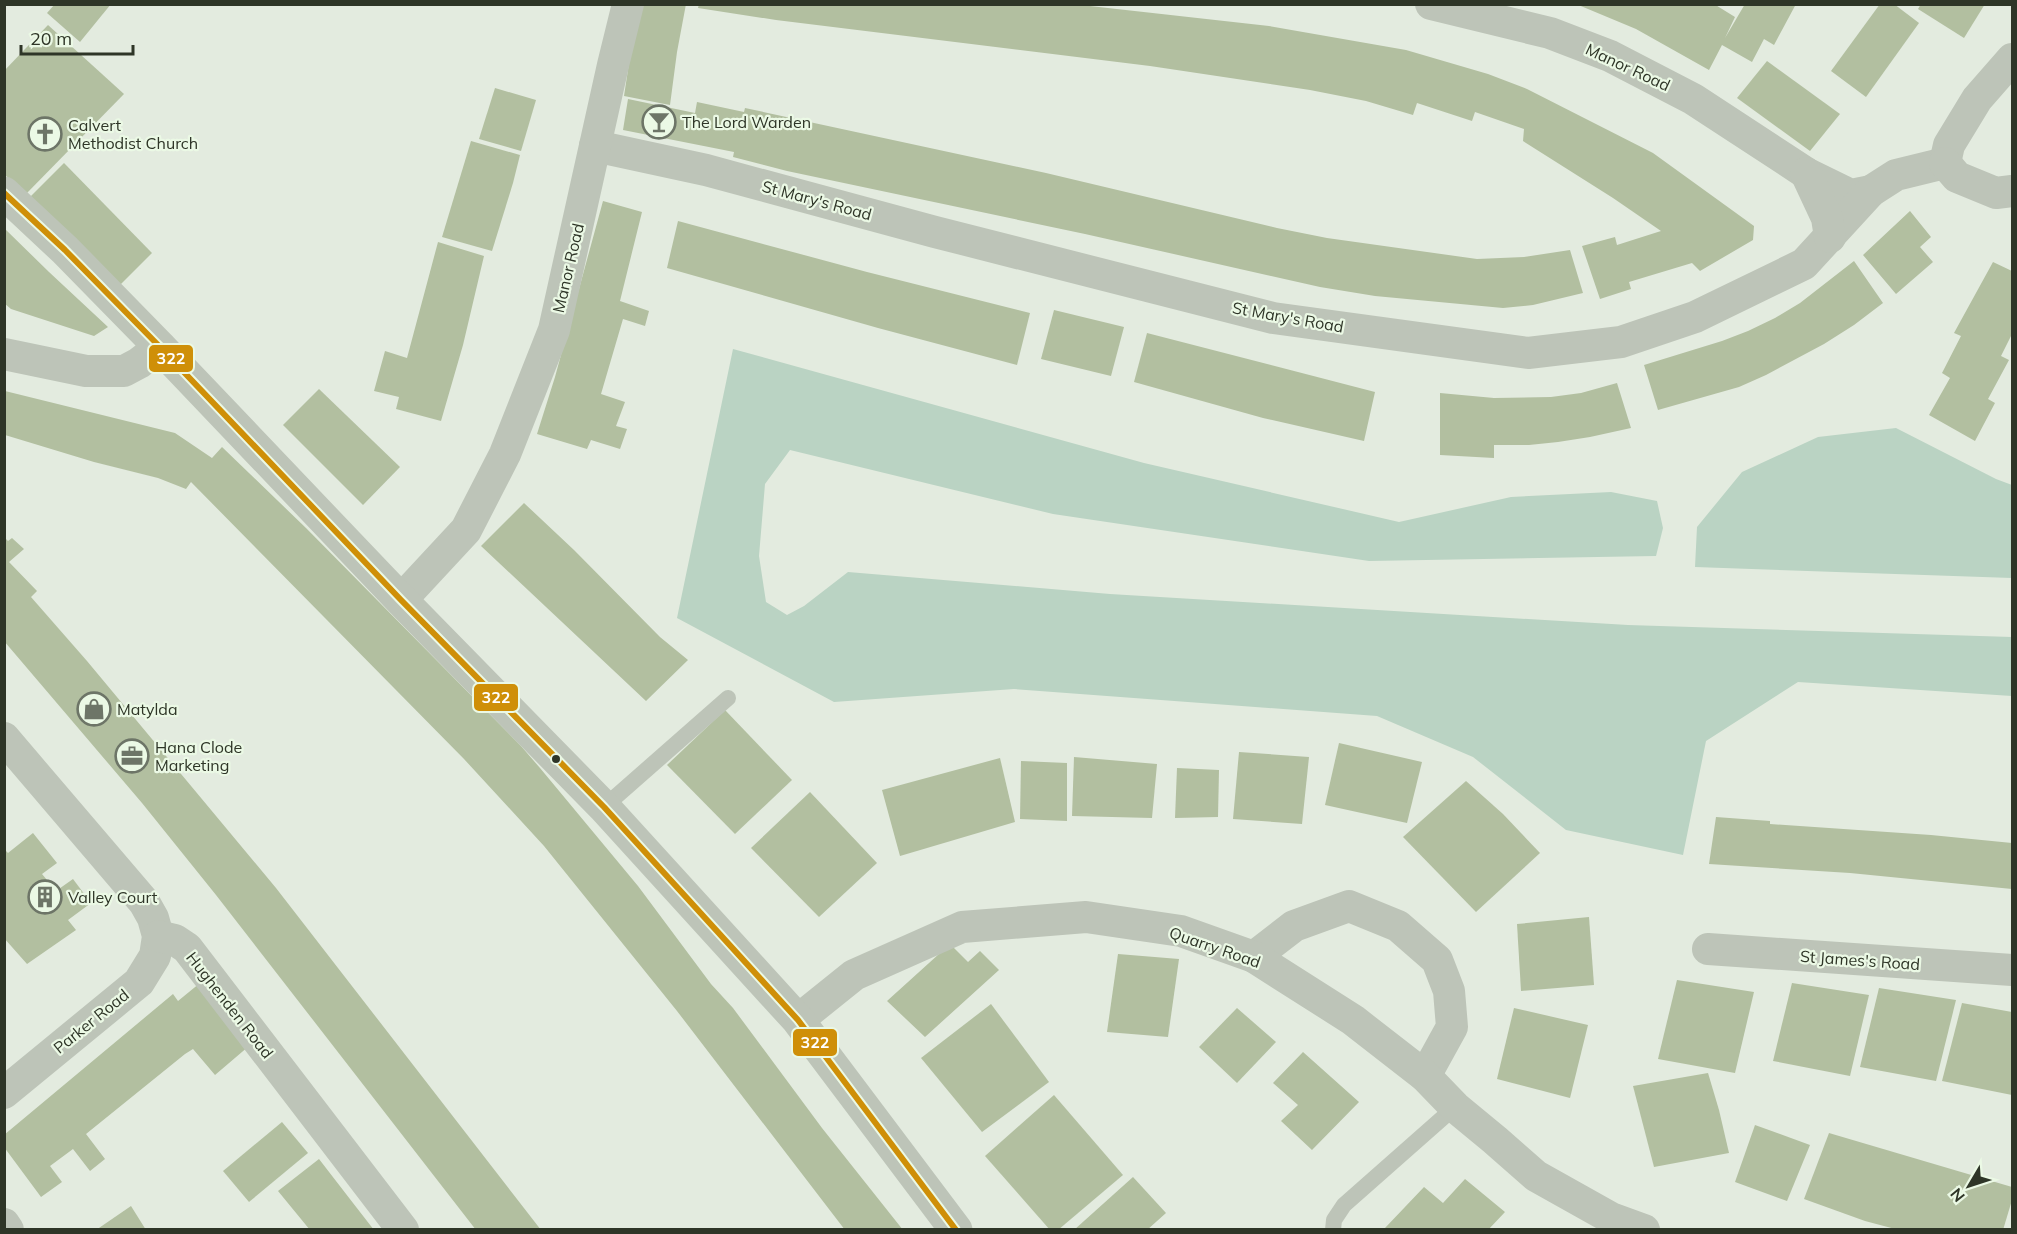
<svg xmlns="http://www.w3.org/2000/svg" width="2017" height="1234" viewBox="0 0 2017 1234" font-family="Mulish,sans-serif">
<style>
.green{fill:#bad3c3}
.building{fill:#b2bfa0}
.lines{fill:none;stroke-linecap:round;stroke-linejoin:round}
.service{stroke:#bdc4b8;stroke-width:16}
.minor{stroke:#bdc4b8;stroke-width:32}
.tertiary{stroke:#bdc4b8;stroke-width:33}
.bus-1-casing{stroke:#ebf9e5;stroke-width:10}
.bus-1{stroke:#cf8f08;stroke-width:6}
.bus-dot{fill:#2e3527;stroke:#ebf9e5;stroke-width:2}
.labels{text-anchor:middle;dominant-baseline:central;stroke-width:4.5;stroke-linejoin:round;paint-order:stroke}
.street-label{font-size:16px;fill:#2e3527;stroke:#ebf9e5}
.poi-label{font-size:16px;fill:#2e3527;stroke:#ebf9e5;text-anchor:start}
.line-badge{stroke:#ebf9e5;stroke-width:2}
.badge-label{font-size:16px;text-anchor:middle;font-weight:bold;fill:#fff}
</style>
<rect width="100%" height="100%" fill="#e3ebdf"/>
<g class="green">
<path d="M 733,349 L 1144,463 L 1399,522 L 1511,497 L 1611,492 L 1657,501 L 1663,528 L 1656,556 L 1369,561 L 1053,514 L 790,450 L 765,484 L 759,556 L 766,602 L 787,615 L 804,606 L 848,572 L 1110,594 L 1628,625 L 2012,637 L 2012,696 L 1798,682 L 1706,741 L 1683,855 L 1566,830 L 1473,757 L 1377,716 L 1014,689 L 834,702 L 677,618 Z"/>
<path d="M 1896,428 L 1996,479 L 2012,485 L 2012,578 L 1695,567 L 1697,527 L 1742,472 L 1818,437 Z"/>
</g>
<g class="building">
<path d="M 55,4 L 111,4 L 80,42 L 47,13 Z"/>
<path d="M 638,4 L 686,4 L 677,52 L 670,105 L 624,96 Z"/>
<path d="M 699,4 L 1072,4 L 1269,26 L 1406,50 L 1488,74 L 1527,89 L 1653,153 L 1754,226 L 1753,240 L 1700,271 L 1692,263 L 1629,282 L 1631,289 L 1600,299 L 1582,246 L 1615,237 L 1617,245 L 1661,231 L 1613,198 L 1523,141 L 1524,129 L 1475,112 L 1472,121 L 1417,103 L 1413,115 L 1366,101 L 1310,90 L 1150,66 L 776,20 L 698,8 Z"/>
<path d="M 1576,4 L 1714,4 L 1735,17 L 1725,38 L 1745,4 L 1796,4 L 1774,45 L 1764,39 L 1752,62 L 1722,45 L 1709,70 L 1636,29 Z"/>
<path d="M 1880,4 L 1894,4 L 1919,23 L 1866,97 L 1831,71 Z"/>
<path d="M 1921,4 L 1985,4 L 1964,38 L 1918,9 Z"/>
<path d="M 48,25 L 124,94 L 26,194 L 4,174 L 4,71 Z"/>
<path d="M 1767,61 L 1840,114 L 1810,151 L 1737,98 Z"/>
<path d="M 495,88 L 536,100 L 521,151 L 479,139 Z"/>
<path d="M 628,99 L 695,113 L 697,102 L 744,112 L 745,108 L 1046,173 L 1277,228 L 1327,238 L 1477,259 L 1524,257 L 1570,250 L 1583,293 L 1533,305 L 1503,308 L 1375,296 L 1320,287 L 1085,234 L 787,171 L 733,157 L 734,152 L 623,130 Z"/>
<path d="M 471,141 L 520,155 L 513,183 L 492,251 L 442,237 Z"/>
<path d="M 64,163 L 152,253 L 115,290 L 26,201 Z"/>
<path d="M 603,201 L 642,212 L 620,301 L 649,311 L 645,326 L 623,319 L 601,394 L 625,402 L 616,426 L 627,429 L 620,449 L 591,440 L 587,449 L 537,434 L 555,377 Z"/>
<path d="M 1910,211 L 1931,237 L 1920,247 L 1933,262 L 1896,294 L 1863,255 Z"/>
<path d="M 678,221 L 867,272 L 1030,313 L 1017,365 L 878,328 L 667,268 Z"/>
<path d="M 4,228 L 49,272 L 108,327 L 94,336 L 11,309 L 4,303 Z"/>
<path d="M 438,242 L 484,256 L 463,345 L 441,421 L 396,409 L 399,397 L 374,391 L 385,351 L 407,358 Z"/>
<path d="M 1854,261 L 1883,303 L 1854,325 L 1824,344 L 1766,375 L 1739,387 L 1658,410 L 1644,365 L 1722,341 L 1748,331 L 1775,318 L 1800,303 Z"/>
<path d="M 1993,262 L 2012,271 L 2012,334 L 2001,356 L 2009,360 L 1988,399 L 1995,403 L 1975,441 L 1929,415 L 1950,378 L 1942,373 L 1961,336 L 1954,333 Z"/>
<path d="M 1054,310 L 1124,327 L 1111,376 L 1041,359 Z"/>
<path d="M 1147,333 L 1375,392 L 1364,441 L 1263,418 L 1134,382 Z"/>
<path d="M 1617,383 L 1631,428 L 1590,437 L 1558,442 L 1529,445 L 1494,445 L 1494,458 L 1440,455 L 1440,393 L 1494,398 L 1551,397 L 1581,393 Z"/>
<path d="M 319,389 L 400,467 L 363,505 L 283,425 Z"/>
<path d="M 5,391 L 175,433 L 212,458 L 222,447 L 306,528 L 521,746 L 540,768 L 638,886 L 711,984 L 733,1008 L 822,1128 L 903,1230 L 845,1230 L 677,1011 L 544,846 L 464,759 L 191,482 L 186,489 L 158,478 L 94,462 L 5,435 Z"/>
<path d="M 524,503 L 574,550 L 660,637 L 688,660 L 646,701 L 481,546 Z"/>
<path d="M 4,537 L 8,541 L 12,538 L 24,549 L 9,562 L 37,591 L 31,597 L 87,661 L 276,888 L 541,1230 L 476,1230 L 216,895 L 142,803 L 4,641 Z"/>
<path d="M 725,710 L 792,780 L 735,834 L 667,765 Z"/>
<path d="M 1339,743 L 1422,762 L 1407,823 L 1325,805 Z"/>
<path d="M 1239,752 L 1309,757 L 1302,824 L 1233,819 Z"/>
<path d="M 1074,757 L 1157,764 L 1152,818 L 1072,816 Z"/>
<path d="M 1000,758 L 1015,822 L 900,856 L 882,790 Z"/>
<path d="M 1021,761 L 1067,763 L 1067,821 L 1020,819 Z"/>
<path d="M 1177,768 L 1219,770 L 1218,817 L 1175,818 Z"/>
<path d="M 1466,781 L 1503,814 L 1540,853 L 1476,912 L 1403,837 Z"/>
<path d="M 810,792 L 877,863 L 819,917 L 751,848 Z"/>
<path d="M 1716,817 L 1770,821 L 1770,824 L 1931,835 L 2012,843 L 2012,889 L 1850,873 L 1709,864 Z"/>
<path d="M 33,833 L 57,863 L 42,874 L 56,891 L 73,879 L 91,903 L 68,920 L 76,930 L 27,964 L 4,938 L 4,849 L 8,853 Z"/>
<path d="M 1589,917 L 1594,985 L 1521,991 L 1517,924 Z"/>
<path d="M 950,944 L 968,962 L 980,951 L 999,970 L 925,1037 L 887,1001 Z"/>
<path d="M 1118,954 L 1179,959 L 1168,1037 L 1107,1032 Z"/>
<path d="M 1677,980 L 1754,992 L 1735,1073 L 1658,1059 Z"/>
<path d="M 200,983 L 249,1046 L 215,1075 L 193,1049 L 185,1054 L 86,1134 L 105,1159 L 90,1171 L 73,1149 L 50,1166 L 62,1182 L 41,1197 L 4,1147 L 4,1135 L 173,994 L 178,1001 Z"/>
<path d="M 1792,983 L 1869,995 L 1850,1076 L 1773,1061 Z"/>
<path d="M 1879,988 L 1956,1000 L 1936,1081 L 1860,1067 Z"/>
<path d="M 1962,1003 L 2012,1012 L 2012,1095 L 1942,1081 Z"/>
<path d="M 991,1004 L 1049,1082 L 982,1132 L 921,1058 Z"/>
<path d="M 1237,1008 L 1276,1042 L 1237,1083 L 1199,1047 Z"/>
<path d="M 1514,1008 L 1588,1025 L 1570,1098 L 1497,1079 Z"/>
<path d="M 1303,1052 L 1359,1102 L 1312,1150 L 1281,1121 L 1298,1105 L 1273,1083 Z"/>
<path d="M 1708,1073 L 1719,1110 L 1729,1153 L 1654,1167 L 1633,1086 Z"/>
<path d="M 1054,1095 L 1123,1175 L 1058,1230 L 1050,1230 L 985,1156 Z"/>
<path d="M 282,1122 L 308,1153 L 249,1202 L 223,1171 Z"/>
<path d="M 1755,1125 L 1810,1145 L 1787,1201 L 1735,1182 Z"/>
<path d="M 1829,1133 L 2012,1187 L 2012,1200 L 2003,1230 L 1899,1230 L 1865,1221 L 1804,1199 Z"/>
<path d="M 319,1159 L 353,1203 L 374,1230 L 310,1230 L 278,1191 Z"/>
<path d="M 1133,1177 L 1166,1213 L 1147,1230 L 1074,1230 Z"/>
<path d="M 1465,1179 L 1505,1212 L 1488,1230 L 1387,1230 L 1385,1228 L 1424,1187 L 1443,1203 Z"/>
<path d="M 131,1206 L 146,1230 L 96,1230 Z"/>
</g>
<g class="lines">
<g class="service">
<path d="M 604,807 L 728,698"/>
<path d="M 1333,1230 L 1334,1220 L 1344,1205 L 1455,1107"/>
</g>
<g class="minor">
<path d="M 1431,4 L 1550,33 L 1610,56 L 1693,99 L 1806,173 L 1851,195 L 1871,191"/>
<path d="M 595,146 L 706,170 L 935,232 L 1273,318 L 1528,353 L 1621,342 L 1695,317 L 1804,264 L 1871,191 L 1896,175 L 1945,163"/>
<path d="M 1945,163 L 1949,145 L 1977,99 L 2012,59"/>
<path d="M 1945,163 L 1957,177 L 1996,193 L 2012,191"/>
<path d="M 1806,173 L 1827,218 L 1830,237"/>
<path d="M 4,354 L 86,371 L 124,371 L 139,363 L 160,347"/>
<path d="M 401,600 L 466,530 L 505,454 L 554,330 L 613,65 L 628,4"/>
<path d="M 4,738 L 144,902 L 153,918 L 158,936 L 155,956 L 139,982 L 4,1093"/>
<path d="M 158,936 L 175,940 L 187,948 L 403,1230"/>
<path d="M 1708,949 L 2012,970"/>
<path d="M 1254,957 L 1294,926 L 1349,906 L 1398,926 L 1437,960 L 1449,991 L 1452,1027 L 1425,1076"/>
<path d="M 798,1020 L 854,975 L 962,927 L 1086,917 L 1181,931 L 1254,957 L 1353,1020 L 1425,1076 L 1455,1107 L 1495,1140 L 1536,1176 L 1611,1218 L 1644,1230"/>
<path d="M 4,1224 L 8,1230"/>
</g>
<path class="tertiary" d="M 4,193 L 65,250 L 160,347 L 401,600 L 604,807 L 798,1020 L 956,1230"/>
<defs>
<path id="bus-1" d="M 4,193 L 65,250 L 160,347 L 401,600 L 604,807 L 798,1020 L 956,1230"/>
</defs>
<use href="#bus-1" class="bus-1-casing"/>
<use href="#bus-1" class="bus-1"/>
</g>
<defs>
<symbol id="bar-ring" viewBox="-11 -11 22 22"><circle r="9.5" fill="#ebf9e5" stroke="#6d7567" stroke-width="1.5"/><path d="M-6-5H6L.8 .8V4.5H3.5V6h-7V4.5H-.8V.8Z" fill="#6d7567"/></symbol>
<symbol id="church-ring" viewBox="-11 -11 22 22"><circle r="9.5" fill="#ebf9e5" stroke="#6d7567" stroke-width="1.5"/><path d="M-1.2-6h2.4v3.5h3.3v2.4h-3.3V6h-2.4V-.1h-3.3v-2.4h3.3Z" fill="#6d7567"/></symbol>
<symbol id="shop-ring" viewBox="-11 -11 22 22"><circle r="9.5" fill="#ebf9e5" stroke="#6d7567" stroke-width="1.5"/><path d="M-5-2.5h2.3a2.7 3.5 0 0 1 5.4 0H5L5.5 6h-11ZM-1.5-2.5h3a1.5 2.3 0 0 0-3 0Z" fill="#6d7567"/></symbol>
<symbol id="office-ring" viewBox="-11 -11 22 22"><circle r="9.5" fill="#ebf9e5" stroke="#6d7567" stroke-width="1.5"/><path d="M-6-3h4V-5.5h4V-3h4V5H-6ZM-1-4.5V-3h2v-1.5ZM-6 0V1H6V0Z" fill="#6d7567"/></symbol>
<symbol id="building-ring" viewBox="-11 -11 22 22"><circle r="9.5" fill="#ebf9e5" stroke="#6d7567" stroke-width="1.5"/><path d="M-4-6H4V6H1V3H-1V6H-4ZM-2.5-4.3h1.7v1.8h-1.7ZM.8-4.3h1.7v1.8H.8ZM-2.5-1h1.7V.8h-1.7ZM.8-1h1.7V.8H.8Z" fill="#6d7567"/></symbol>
</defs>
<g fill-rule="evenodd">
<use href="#bar-ring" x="640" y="103" width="38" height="38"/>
<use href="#church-ring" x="26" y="115" width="38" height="38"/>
<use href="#shop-ring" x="75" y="690" width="38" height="38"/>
<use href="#office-ring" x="113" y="737" width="38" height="38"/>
<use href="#building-ring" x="26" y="878" width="38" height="38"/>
</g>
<circle class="bus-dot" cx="556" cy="759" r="5"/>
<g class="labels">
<g class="street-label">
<text transform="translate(1628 67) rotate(25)">Manor Road</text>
<text transform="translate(817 200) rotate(15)">St Mary's Road</text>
<text transform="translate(568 268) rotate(-77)">Manor Road</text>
<text transform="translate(1288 317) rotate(10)">St Mary's Road</text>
<text transform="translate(1215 947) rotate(19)">Quarry Road</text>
<text transform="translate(1860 960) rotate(4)">St James's Road</text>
<text transform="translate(230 1005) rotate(52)">Hughenden Road</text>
<text transform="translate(91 1021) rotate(-39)">Parker Road</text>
</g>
<g class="poi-label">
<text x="682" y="122">The Lord Warden</text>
<text x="68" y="125">Calvert<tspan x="68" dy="18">Methodist Church</tspan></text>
<text x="117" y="709">Matylda</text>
<text x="155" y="747">Hana Clode<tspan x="155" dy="18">Marketing</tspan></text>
<text x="68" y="897">Valley Court</text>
</g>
</g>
<g class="line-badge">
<rect x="148" y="344" width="46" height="29" rx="6" fill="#cf8f08"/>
<rect x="473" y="683" width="46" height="29" rx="6" fill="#cf8f08"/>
<rect x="792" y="1028" width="46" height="29" rx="6" fill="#cf8f08"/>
</g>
<g class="badge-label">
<text x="171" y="364">322</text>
<text x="496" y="703">322</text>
<text x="815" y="1048">322</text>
</g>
<rect width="2017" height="1234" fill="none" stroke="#2e3527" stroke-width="12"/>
<g transform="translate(1969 1186) rotate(231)" stroke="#ebf9e5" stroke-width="4.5" paint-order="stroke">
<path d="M0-4.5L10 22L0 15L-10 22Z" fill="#2e3527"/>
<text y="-9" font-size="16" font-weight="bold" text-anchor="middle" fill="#2e3527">N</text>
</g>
<path d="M21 45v9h112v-9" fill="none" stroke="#2e3527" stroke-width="3"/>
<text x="30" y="45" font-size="18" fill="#2e3527" stroke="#ebf9e5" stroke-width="4.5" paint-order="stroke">20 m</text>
</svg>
